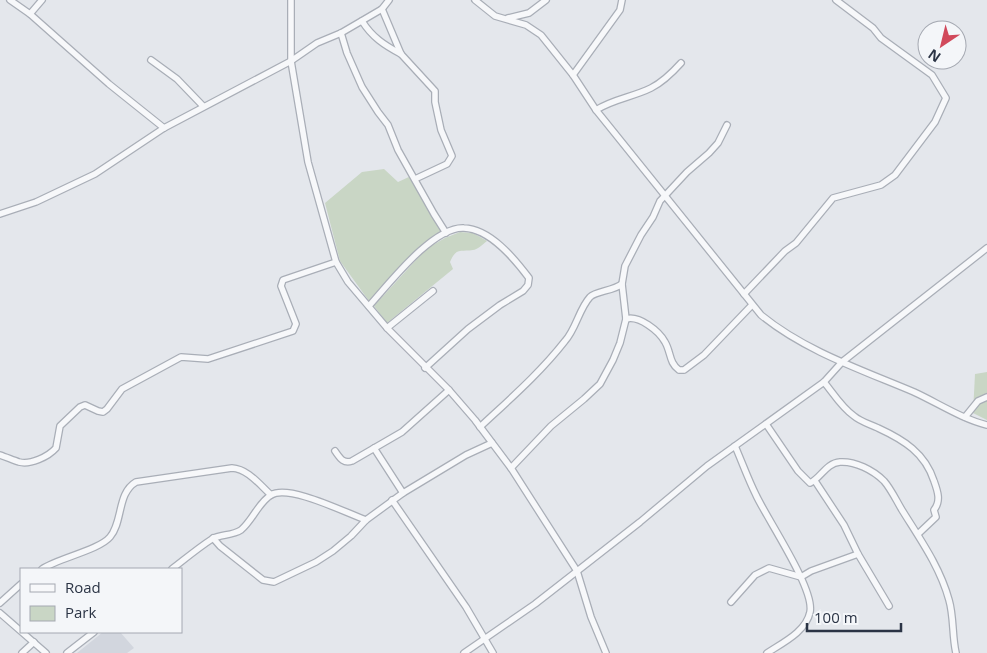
<svg xmlns="http://www.w3.org/2000/svg" width="987" height="653" viewBox="0 0 987 653" font-family="'Open Sans',sans-serif">
<style>
.built{fill:#d2d6de}
.green{fill:#c9d6c5}
.lines{fill:none;stroke-linecap:round;stroke-linejoin:round}
.minor-casing{stroke:#a9aeb7;stroke-width:8}
.minor{stroke:#f7f8fa;stroke-width:5.5}
</style>
<rect width="100%" height="100%" fill="#e4e7ec"/>
<path class="built" d="M 103,632 L 120,632 L 134,648 L 127,653 L 77,653 Z"/>
<g class="green">
<path d="M 384,169 L 398,182 L 411,176 L 442,233 L 418,248 L 369,301 L 340,261 L 325,203 L 362,172 Z"/>
<path d="M 460,232 L 473,233 L 487,241 C 483,244 477,250 473,250 C 461,252 456,247 450,262 L 453,269 L 387,323 L 374,306 L 426,249 L 445,238 Z"/>
<path d="M 987,372 L 987,420 L 973,413 L 975,374 Z"/>
</g>
<g class="lines">
<defs>
<g id="minor">
<path d="M 10,0 L 30,14 L 109,84 L 164,128"/>
<path d="M 291,0 L 291,61 L 308,162 L 336,262 L 348,282 L 387,328 L 449,390 L 475,420 L 511,468 L 577,571 L 591,617 L 606,653"/>
<path d="M 475,0 L 495,16 L 526,25 L 541,35 L 573,75 L 596,110 L 761,315 C 805,351 862,370 914,392 C 938,403 962,419 987,425"/>
<path d="M 382,9 L 401,54 L 435,91 L 435,102 L 441,130 L 452,156 L 447,164 L 415,179"/>
<path d="M 30,14 L 42,0"/>
<path d="M 508,18 L 529,13 L 546,0"/>
<path d="M 362,21 C 372,37 384,45 401,54"/>
<path d="M 341,33 L 347,53 L 362,87 L 378,112 L 388,125 L 398,150 L 434,214 L 446,233"/>
<path d="M 151,60 L 177,79 L 203,106"/>
<path d="M 573,75 L 620,10 L 622,0"/>
<path d="M 596,110 C 613,99 633,97 651,88 C 663,82 672,73 681,63"/>
<path d="M 0,214 L 36,202 L 95,174 L 164,128 L 291,61 L 317,43 L 341,33 L 382,9 L 389,0"/>
<path d="M 744,294 L 785,251 L 796,243 L 833,198 L 881,185 L 895,175 L 935,122 L 946,98 L 932,75 L 881,38 L 873,28 L 836,0"/>
<path d="M 369,306 C 388,285 433,226 464,228 C 490,229 514,258 529,278 L 528,285 L 523,291 L 500,305 L 468,329 L 425,368"/>
<path d="M 626,319 C 639,315 659,331 665,342 C 671,352 669,363 679,370 L 684,370 L 704,355 L 752,305"/>
<path d="M 387,328 L 433,291"/>
<path d="M 824,382 C 833,393 842,408 854,416 C 861,422 870,424 878,428 C 904,440 925,453 934,481 C 938,492 941,501 934,510 L 936,517 L 918,534"/>
<path d="M 965,417 L 978,401 L 987,397"/>
<path d="M 766,424 L 798,471 L 810,483 C 821,478 826,463 840,462 C 855,461 873,470 884,481 C 891,489 896,500 902,510 C 920,539 940,567 949,600 C 954,617 952,636 956,653"/>
<path d="M 480,427 C 510,399 540,373 565,341 C 576,329 579,309 590,297 C 596,291 613,291 622,284 L 625,266 L 641,235 L 653,217 L 660,201 L 687,172 L 709,153 L 718,143 L 727,125"/>
<path d="M 735,446 C 742,462 748,479 756,495 C 767,519 815,589 810,612 C 806,632 782,643 767,653"/>
<path d="M 374,448 L 403,493"/>
<path d="M 335,451 C 340,458 343,464 352,461 L 402,432 L 449,390"/>
<path d="M 0,455 C 6,457 13,460 19,462 C 30,465 48,457 56,448 L 60,426 L 80,407 L 85,405 L 98,411 L 103,412 L 107,409 L 122,389 L 181,357 L 208,359 L 293,331 L 296,324 L 281,286 L 283,280 L 336,262"/>
<path d="M 511,468 L 551,426 L 584,399 L 600,384 L 613,360 L 620,343 L 626,319 L 622,284"/>
<path d="M 815,481 L 844,525 L 858,554 L 889,606"/>
<path d="M 392,500 L 466,607 L 493,653"/>
<path d="M 213,538 L 220,546 L 263,580 L 274,582 L 316,562 L 333,551 L 351,536 L 366,520 L 403,493 L 466,455 L 492,443"/>
<path d="M 42,569 C 59,558 99,550 110,537 C 123,522 117,493 136,482 L 232,468 C 248,469 259,484 271,495"/>
<path d="M 172,569 C 185,559 198,548 212,539 C 220,534 232,536 241,530 C 253,520 258,503 271,495 C 289,484 346,513 366,520"/>
<path d="M 731,602 L 755,575 L 769,568 L 801,577 L 811,571 L 858,554"/>
<path d="M 0,603 L 21,584"/>
<path d="M 0,613 L 46,653"/>
<path d="M 22,653 L 34,642"/>
<path d="M 67,653 L 94,632"/>
<path d="M 464,653 L 535,604 L 640,522 L 707,466 L 824,382 L 842,362 L 987,248"/>
</g>
</defs>
<use href="#minor" class="minor-casing"/>
<use href="#minor" class="minor"/>
</g>
<rect x="20" y="568" width="162" height="65" fill="#f4f6f9" stroke="#a4a8b1"/>
<rect x="30" y="584" width="25" height="8" fill="#f7f8fa" stroke="#a4a8b1"/>
<text x="65" y="593" font-size="15" fill="#2b3445">Road</text>
<rect x="30" y="606" width="25" height="15" fill="#c9d6c5" stroke="#a4a8b1"/>
<text x="65" y="618" font-size="15" fill="#2b3445">Park</text>
<g transform="translate(942 45) rotate(215)"><circle r="24" fill="#f4f6f9" stroke="#a4a8b1"/>
<path d="M0-4L9 19L0 12L-9 19Z" fill="#d1495b"/>
<text y="-8" font-size="14" font-weight="bold" text-anchor="middle" fill="#2b3445">N</text>
</g>
<path d="M807 623v8h94v-8" fill="none" stroke="#2b3445" stroke-width="2.5"/>
<text x="814" y="623" font-size="15" fill="#2b3445" stroke="#f4f6f9" stroke-width="4" paint-order="stroke">100 m</text>
</svg>
